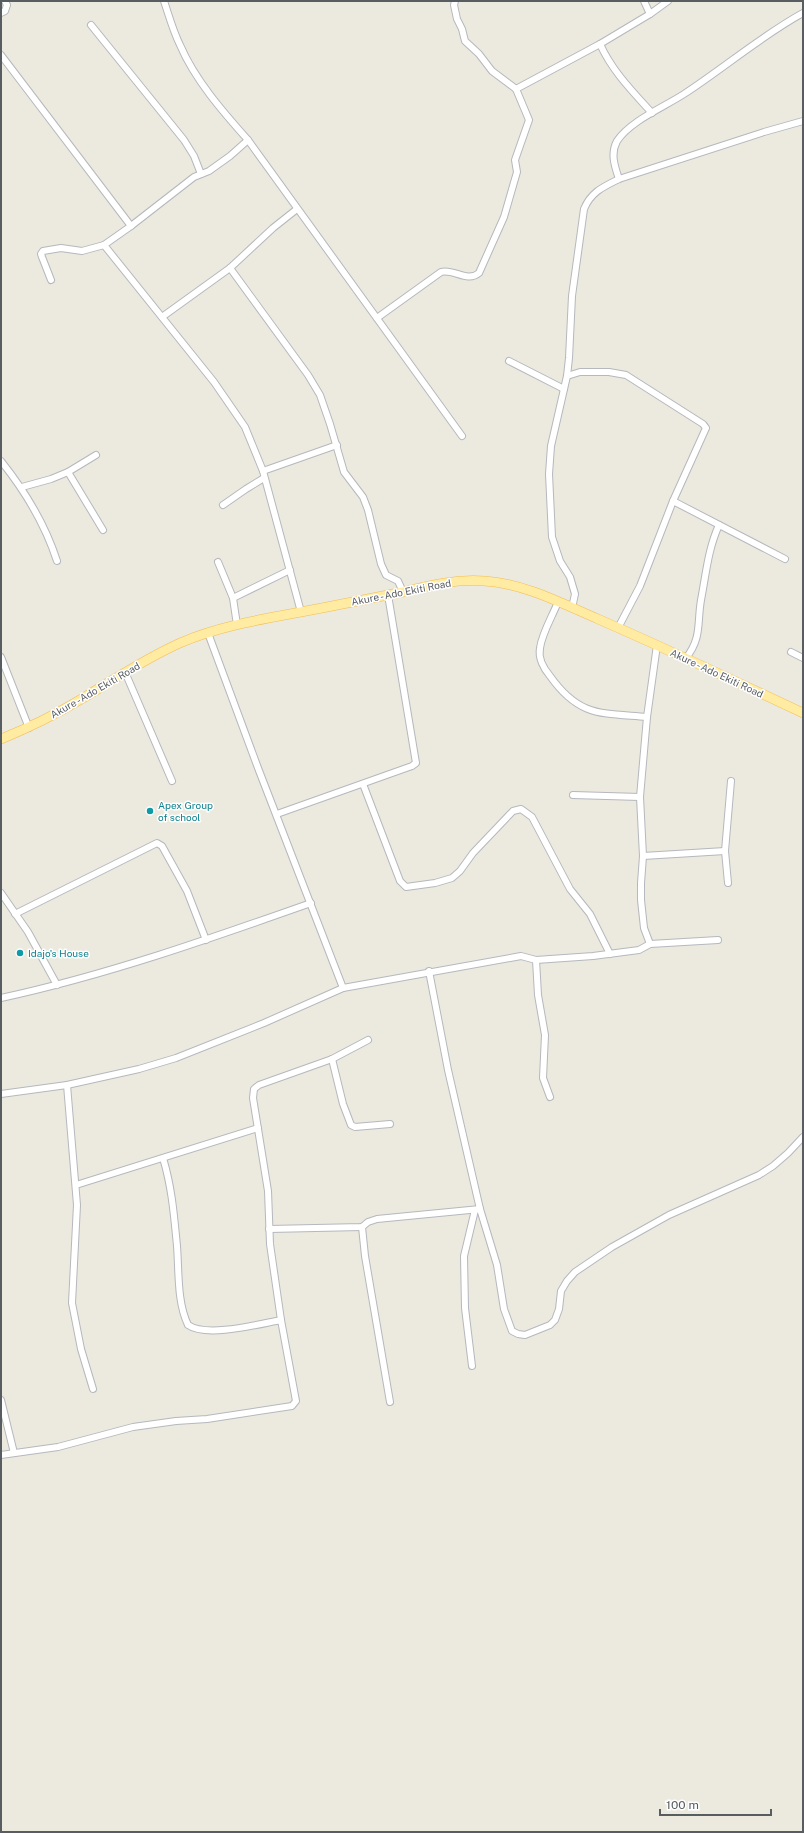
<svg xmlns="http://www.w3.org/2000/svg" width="804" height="1833" viewBox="0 0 804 1833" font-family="'Public Sans',sans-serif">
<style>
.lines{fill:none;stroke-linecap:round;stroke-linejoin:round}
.street-casing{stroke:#b5b8bd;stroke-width:8}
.primary-casing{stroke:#f2bd52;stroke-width:10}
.street{stroke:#fff;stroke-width:6}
.primary{stroke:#ffeba1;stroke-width:9}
.culture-dot{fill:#0f9aa8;stroke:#fff;stroke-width:1.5}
.labels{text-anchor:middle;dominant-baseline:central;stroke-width:3;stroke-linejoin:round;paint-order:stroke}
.street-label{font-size:10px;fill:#585d61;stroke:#fff}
.culture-label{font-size:10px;fill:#0d838f;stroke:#fff;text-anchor:start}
</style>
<rect width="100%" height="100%" fill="#ece9df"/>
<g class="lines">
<defs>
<g id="street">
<path d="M 455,1 L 454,5 L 457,19 L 462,29 L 465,41 L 479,54 L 492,71 L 516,89 L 600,44"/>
<path d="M 644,1 L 650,14 L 600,44 C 612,71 633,92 652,113"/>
<path d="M 1,13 L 5,11 L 7,5 L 5,1"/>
<path d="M 650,14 L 668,1"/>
<path d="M 91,25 L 184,140 L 194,156 L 201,174"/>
<path d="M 1,55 L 131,226 L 104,245 L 214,382 L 245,427 L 263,471 L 301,612"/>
<path d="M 248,140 L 462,436"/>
<path d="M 619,179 C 615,167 610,154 617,141 C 630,121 664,107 684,94 C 724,68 761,36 803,13"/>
<path d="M 131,226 L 194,177 L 209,171 L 230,156 L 248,140 C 223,112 195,80 180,45 C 173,31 169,16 164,1"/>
<path d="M 230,268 L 308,375 L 320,395 L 330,424 L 344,472 L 363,497 L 368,510 L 381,564 L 386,575 L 398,581 L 403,592"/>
<path d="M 51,280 L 42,257 L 41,254 L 43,251 L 61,248 L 82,251 L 104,245"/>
<path d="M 162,317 L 230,268 L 273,228 L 297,209"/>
<path d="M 377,318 L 441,272 C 453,268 467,283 479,273 L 504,217 L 517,172 L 515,160 L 529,120 L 516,89"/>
<path d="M 509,361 L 564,389"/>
<path d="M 567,376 L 580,372 L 609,372 L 626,375 L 703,424 L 706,428 L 673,501 L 640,586 L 618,628"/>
<path d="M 1,461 C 25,491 45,524 57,561"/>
<path d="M 263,471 L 337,445"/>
<path d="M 68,472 L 103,530"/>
<path d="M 22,487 L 51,479 L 68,472 L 96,455"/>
<path d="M 673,501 L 785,559"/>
<path d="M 223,505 L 246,489 L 264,478"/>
<path d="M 218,562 L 233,598 L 237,625"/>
<path d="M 233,598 L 290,570"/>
<path d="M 558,602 C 552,617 542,633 540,648 C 538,658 544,669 550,676 C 579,717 601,713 647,717"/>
<path d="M 572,608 L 575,594 L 570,577 L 560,561 L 552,537 L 549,474 L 551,446 L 567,376 L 569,358 L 572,296 L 584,209 C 591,192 603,187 619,179 L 764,132 L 803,121"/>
<path d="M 208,633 L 258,768 L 343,988"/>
<path d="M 791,652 L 803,658"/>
<path d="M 1,657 L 29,728"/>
<path d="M 686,658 C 702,638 697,623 701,600 C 706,574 708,549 719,525"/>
<path d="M 125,672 L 172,781"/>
<path d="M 363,784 L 400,881 L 406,887 L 435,883 L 452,878 L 460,871 L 473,853 L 513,811 L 521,809 L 532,817 L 570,889 L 590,914 L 610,954"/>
<path d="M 573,795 L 640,797"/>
<path d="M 277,814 L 412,766 L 416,763 L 388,595"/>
<path d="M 643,856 L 725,851"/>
<path d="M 728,883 L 725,851 L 731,781"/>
<path d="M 1,893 L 28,932 L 57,985"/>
<path d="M 15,914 L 157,843 L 162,846 L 187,891 L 206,940"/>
<path d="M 650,944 L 644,928 L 641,900 L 641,883 L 643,856 L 640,797 L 647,717 L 657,645"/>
<path d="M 536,960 L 538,995 L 545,1035 L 543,1078 L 550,1097"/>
<path d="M 429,971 L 448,1070 L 480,1209 L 497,1265 L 504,1309 L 512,1331 L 518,1334 L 525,1335 L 550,1325 L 555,1320 L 559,1309 L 561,1291 L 567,1281 L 575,1272 L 612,1247 L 669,1215 L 759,1175 L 773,1166 L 788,1153 L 803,1137"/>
<path d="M 1,998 C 107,975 209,939 311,903"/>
<path d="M 332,1059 L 343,1104 L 351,1125 L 355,1127 L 390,1124"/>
<path d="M 67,1085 L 77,1205 L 72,1303 L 81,1349 L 93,1389"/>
<path d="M 1,1094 L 67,1085 L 139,1069 L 176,1058 L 264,1023 L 343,988 L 521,956 L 536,960 L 593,956 L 639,950 L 650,944 L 718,940"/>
<path d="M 163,1158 C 172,1188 174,1215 177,1246 C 179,1272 177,1302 188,1325 C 207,1338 259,1324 281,1320"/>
<path d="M 76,1185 L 258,1128"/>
<path d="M 362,1227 L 365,1256 L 390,1402"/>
<path d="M 269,1229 L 362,1227 L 368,1222 L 377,1219 L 480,1209"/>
<path d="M 472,1366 L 465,1308 L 464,1256 L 475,1210"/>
<path d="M 1,1400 L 14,1453"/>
<path d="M 1,1455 L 58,1447 L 133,1427 L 176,1421 L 207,1419 L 292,1406 L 296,1401 L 281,1320 L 270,1244 L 268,1191 L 253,1098 L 254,1089 L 259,1085 L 332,1059 L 368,1040"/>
</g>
<path id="primary" d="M 1,739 C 28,728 53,716 78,701 C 112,681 144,659 180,643 C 226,623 278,617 327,607 C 352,602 378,597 403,592 C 430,585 456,579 484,581 C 523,583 563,604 598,619 C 667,649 735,681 803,713"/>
</defs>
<use href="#street" class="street-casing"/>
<use href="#primary" class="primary-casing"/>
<use href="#street" class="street"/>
<use href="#primary" class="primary"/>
</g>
<g class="culture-dot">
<circle cx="150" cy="811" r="4"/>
<circle cx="20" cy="953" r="4"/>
</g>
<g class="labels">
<g class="street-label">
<text transform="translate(401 592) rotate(-11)">Akure - Ado Ekiti Road</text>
<text transform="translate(717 673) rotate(25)">Akure - Ado Ekiti Road</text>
<text transform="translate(95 690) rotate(-30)">Akure - Ado Ekiti Road</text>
</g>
<g class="culture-label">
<text x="158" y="805">Apex Group<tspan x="158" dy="12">of school</tspan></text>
<text x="28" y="953">Idajo's House</text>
</g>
</g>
<rect width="804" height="1833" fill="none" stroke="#585d61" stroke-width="4"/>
<path d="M660 1809v6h111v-6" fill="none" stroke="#585d61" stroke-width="2"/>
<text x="666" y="1809" font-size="12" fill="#585d61" stroke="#ffffff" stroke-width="3" paint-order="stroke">100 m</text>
</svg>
